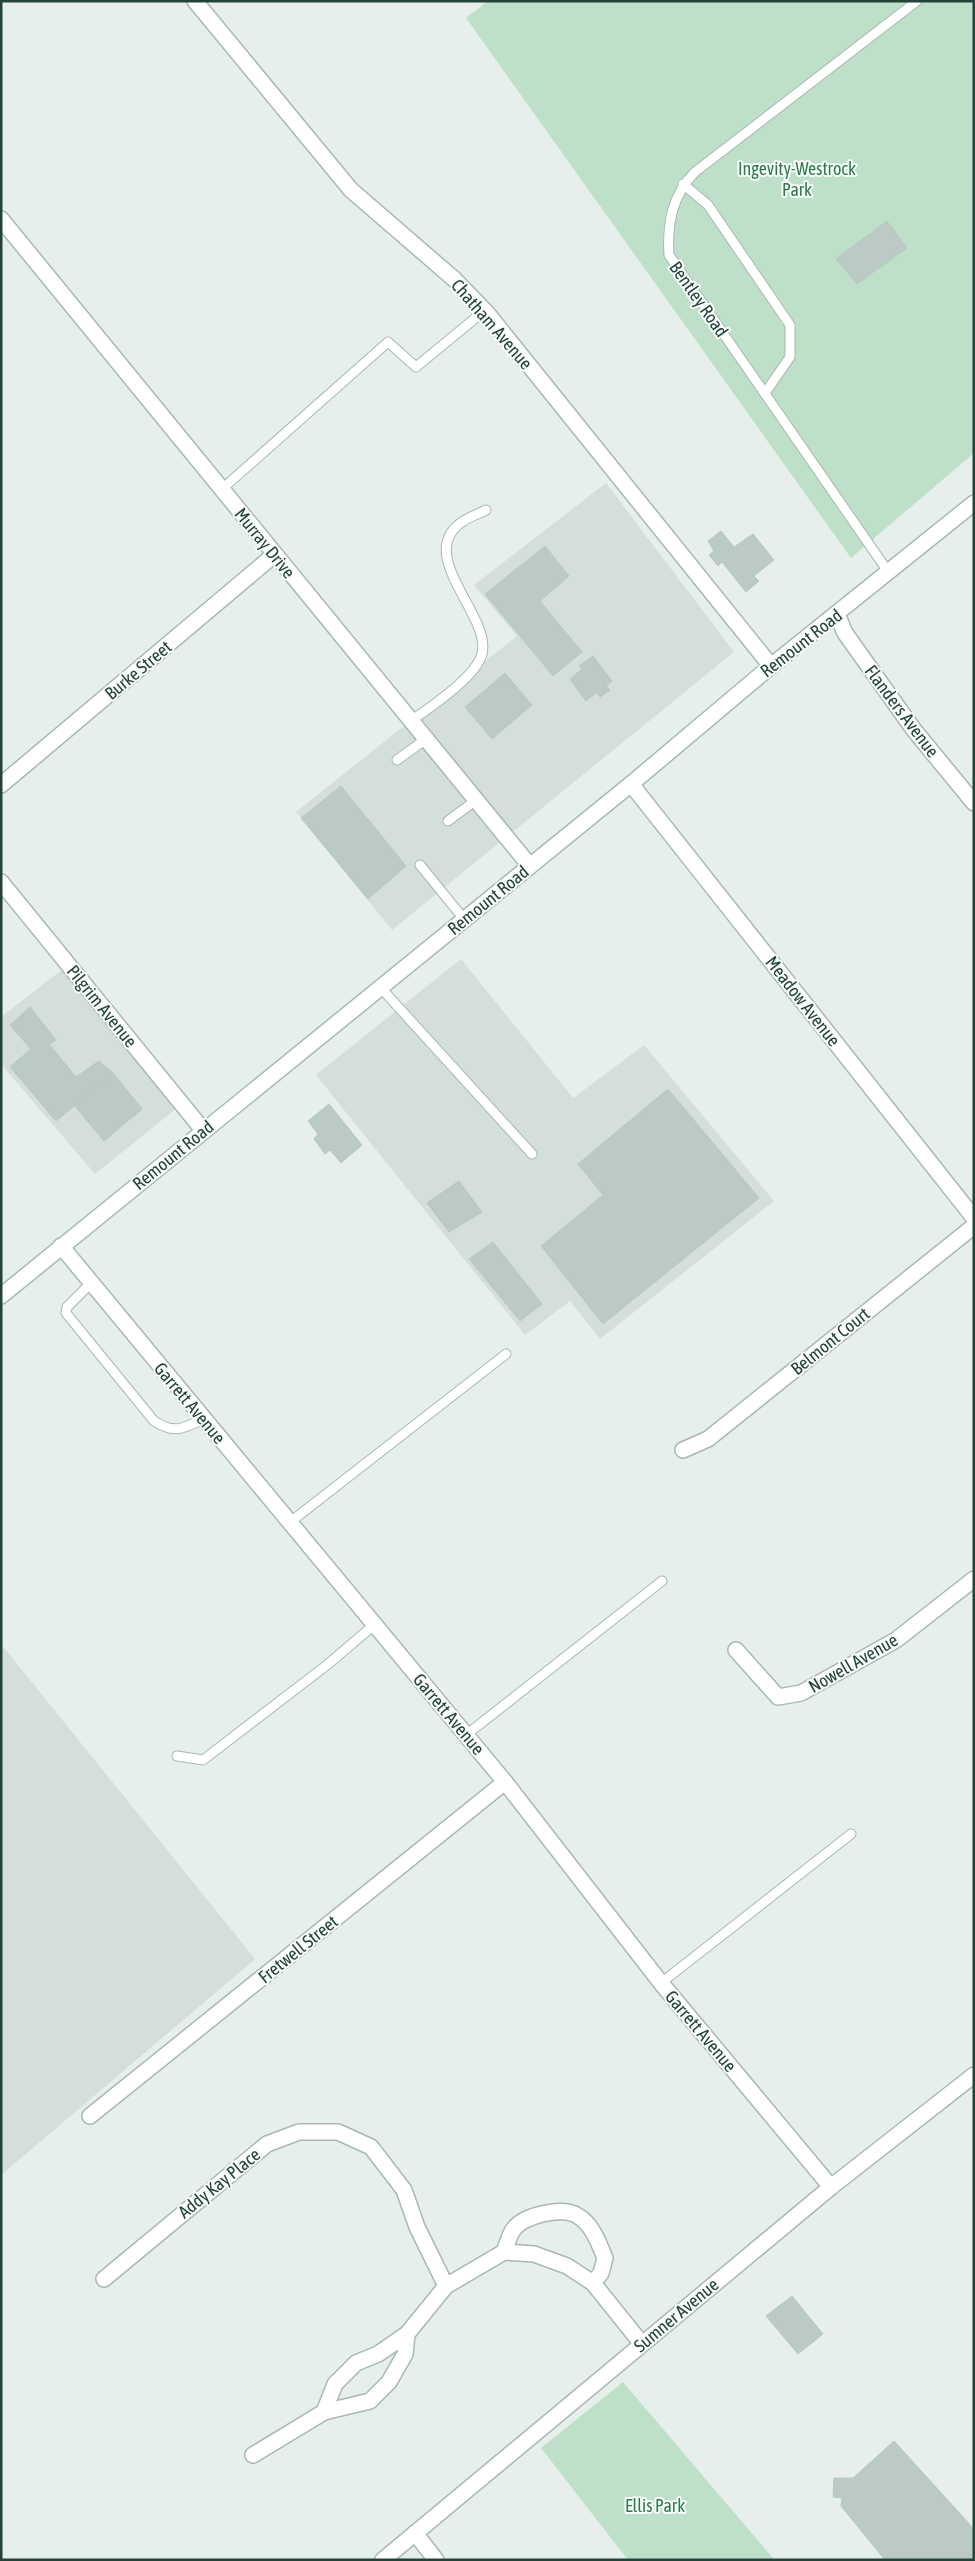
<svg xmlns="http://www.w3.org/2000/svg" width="975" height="2561" viewBox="0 0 975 2561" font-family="'Asap Condensed',sans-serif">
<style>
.built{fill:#d4dfda}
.green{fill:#bfe0c8}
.building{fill:#bbcac4;stroke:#b8c9c2}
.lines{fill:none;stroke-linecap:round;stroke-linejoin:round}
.service-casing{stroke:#a8b8b2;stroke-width:11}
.minor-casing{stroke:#a8b8b2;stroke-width:18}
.tertiary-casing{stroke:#a8b8b2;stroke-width:18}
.secondary-casing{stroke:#a4bbb3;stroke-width:18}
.service{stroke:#fff;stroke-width:9}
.minor{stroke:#fff;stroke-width:15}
.tertiary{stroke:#fff;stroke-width:15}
.secondary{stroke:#fff;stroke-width:15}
.labels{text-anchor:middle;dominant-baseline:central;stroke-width:4;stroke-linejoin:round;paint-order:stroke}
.park-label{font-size:18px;fill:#2d7a4b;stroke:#f7fbf9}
.street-label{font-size:18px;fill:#24423a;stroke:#f7fbf9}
</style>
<rect width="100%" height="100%" fill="#e6efeb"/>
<g class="built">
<path d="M 606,483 L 734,652 L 392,930 L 296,812 L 517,636 L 474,585 Z"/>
<path d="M 461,959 L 573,1098 L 644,1045 L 774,1201 L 600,1339 L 570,1301 L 525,1335 L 316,1075 Z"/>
<path d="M 68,965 L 182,1104 L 95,1174 L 1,1064 L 1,1017 Z"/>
<path d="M 1,1644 L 255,1959 L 1,2175 L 1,2082 L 7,2088 L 1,2081 Z"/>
</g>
<g class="green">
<path d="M 488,1 L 974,1 L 974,453 L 851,558 L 466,18 Z"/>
<path d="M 623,2382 L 772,2557 L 774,2560 L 628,2560 L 541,2448 Z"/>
</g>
<g class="building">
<path d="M 887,221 L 907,248 L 857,284 L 836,259 Z"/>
<path d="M 721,531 L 734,547 L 753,534 L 774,560 L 754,576 L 759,581 L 746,592 L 722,562 L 718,566 L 709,555 L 714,551 L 708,541 Z"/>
<path d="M 545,546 L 569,576 L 540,601 L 582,652 L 553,676 L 485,594 Z"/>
<path d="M 593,656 L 612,681 L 606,686 L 610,690 L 600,697 L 596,693 L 586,701 L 570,679 L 582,669 L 579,666 Z"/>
<path d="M 505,673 L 532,705 L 492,739 L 465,707 Z"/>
<path d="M 341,786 L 406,866 L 368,899 L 301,818 Z"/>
<path d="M 30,1007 L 56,1040 L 49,1044 L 76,1077 L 99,1061 L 113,1073 L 56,1121 L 10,1067 L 31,1049 L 10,1025 Z"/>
<path d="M 113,1073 L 142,1109 L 104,1141 L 74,1105 Z"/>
<path d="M 668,1089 L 759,1198 L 603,1324 L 541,1246 L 603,1195 L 578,1164 Z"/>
<path d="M 329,1104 L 362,1145 L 341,1163 L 330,1150 L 325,1154 L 314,1139 L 318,1134 L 308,1121 Z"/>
<path d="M 459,1181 L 482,1212 L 449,1232 L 427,1203 Z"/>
<path d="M 493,1242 L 542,1304 L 520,1321 L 469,1259 Z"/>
<path d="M 792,2296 L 823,2334 L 798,2354 L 766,2316 Z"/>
<path d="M 894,2441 L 974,2529 L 974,2560 L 885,2560 L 841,2506 L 842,2498 L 833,2497 L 834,2478 L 853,2478 Z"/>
</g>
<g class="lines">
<defs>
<g id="service">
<path d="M 683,184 L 708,205 L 790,325 L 790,357 L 765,393"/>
<path d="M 222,489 L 388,342 L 416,367 L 484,311"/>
<path d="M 889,573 L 669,255 C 667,224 672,195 695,172 L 917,1"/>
<path d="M 411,721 C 430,707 476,677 482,654 C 492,616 414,555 462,522 C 469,517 478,514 486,510"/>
<path d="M 397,760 L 426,739"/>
<path d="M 448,821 L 476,800"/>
<path d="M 420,865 L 464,919"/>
<path d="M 380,987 L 532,1154"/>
<path d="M 91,1283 L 67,1307 L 66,1313 L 154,1421 C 174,1434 183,1429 203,1419"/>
<path d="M 289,1523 L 506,1354"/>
<path d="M 466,1735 L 662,1581"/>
<path d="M 177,1756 L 203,1760 L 327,1665 L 374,1625"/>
<path d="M 661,1983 L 851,1834"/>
</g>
<g id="minor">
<path d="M 195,1 L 351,190 L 454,279 L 487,313 L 771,666"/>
<path d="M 837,614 L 845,633 L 914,730 L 974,803"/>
<path d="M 631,784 L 974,1218"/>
<path d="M 1,785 L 274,555"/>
<path d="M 1,882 L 203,1130"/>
<path d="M 61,1246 L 505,1782 L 661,1983 L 831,2187"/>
<path d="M 683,1450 L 708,1439 L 974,1226"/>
<path d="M 736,1650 L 778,1697 L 801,1693 L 896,1640 L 974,1579"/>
<path d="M 90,2116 L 505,1782"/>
<path d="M 504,2252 C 507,2245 509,2236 513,2230 C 523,2215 563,2206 578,2216 C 593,2225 599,2244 605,2258 L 601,2273 L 593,2283"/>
<path d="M 104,2279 L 267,2144 L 299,2132 L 338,2132 L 371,2147 L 404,2190 L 417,2227 L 446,2286"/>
<path d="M 324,2412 L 335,2384 L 356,2363 L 378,2354 L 407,2334 L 446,2286 L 504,2252 L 534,2254 L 567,2266 L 593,2283 L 642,2344"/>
<path d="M 253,2455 L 324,2412 L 370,2401 L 389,2382 L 405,2354 L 407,2334"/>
<path d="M 415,2533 L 436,2560"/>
</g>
<g id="tertiary">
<path d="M 1,219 L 530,866"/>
<path d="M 383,2560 L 831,2187 L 974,2075"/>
</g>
<path id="secondary" d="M 1,1296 L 631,784 L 771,666 L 974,503"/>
</defs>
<use href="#service" class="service-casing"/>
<use href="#minor" class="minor-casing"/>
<use href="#tertiary" class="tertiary-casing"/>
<use href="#secondary" class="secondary-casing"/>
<use href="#service" class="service"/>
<use href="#minor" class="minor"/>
<use href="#tertiary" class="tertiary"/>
<use href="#secondary" class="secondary"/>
</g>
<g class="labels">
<g class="park-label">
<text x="797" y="168">Ingevity-Westrock<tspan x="797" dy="21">Park</tspan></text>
<text x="655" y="2505">Ellis Park</text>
</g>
<g class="street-label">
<text transform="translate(699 299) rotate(55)">Bentley Road</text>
<text transform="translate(492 324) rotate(49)">Chatham Avenue</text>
<text transform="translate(265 543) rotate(51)">Murray Drive</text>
<text transform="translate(801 643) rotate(-38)">Remount Road</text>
<text transform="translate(138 670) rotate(-40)">Burke Street</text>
<text transform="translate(902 711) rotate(53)">Flanders Avenue</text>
<text transform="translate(488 900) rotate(-39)">Remount Road</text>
<text transform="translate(803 1001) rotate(52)">Meadow Avenue</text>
<text transform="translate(102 1006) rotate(51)">Pilgrim Avenue</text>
<text transform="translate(173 1155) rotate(-39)">Remount Road</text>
<text transform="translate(830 1341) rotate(-39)">Belmont Court</text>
<text transform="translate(190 1403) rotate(50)">Garrett Avenue</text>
<text transform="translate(853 1663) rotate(-30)">Nowell Avenue</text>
<text transform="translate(449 1714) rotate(50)">Garrett Avenue</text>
<text transform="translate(298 1949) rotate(-39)">Fretwell Street</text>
<text transform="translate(701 2031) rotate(50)">Garrett Avenue</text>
<text transform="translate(219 2183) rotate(-39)">Addy Kay Place</text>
<text transform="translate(676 2315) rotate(-40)">Sumner Avenue</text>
</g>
</g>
<rect width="975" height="2561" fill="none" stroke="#24423a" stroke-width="5"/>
</svg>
